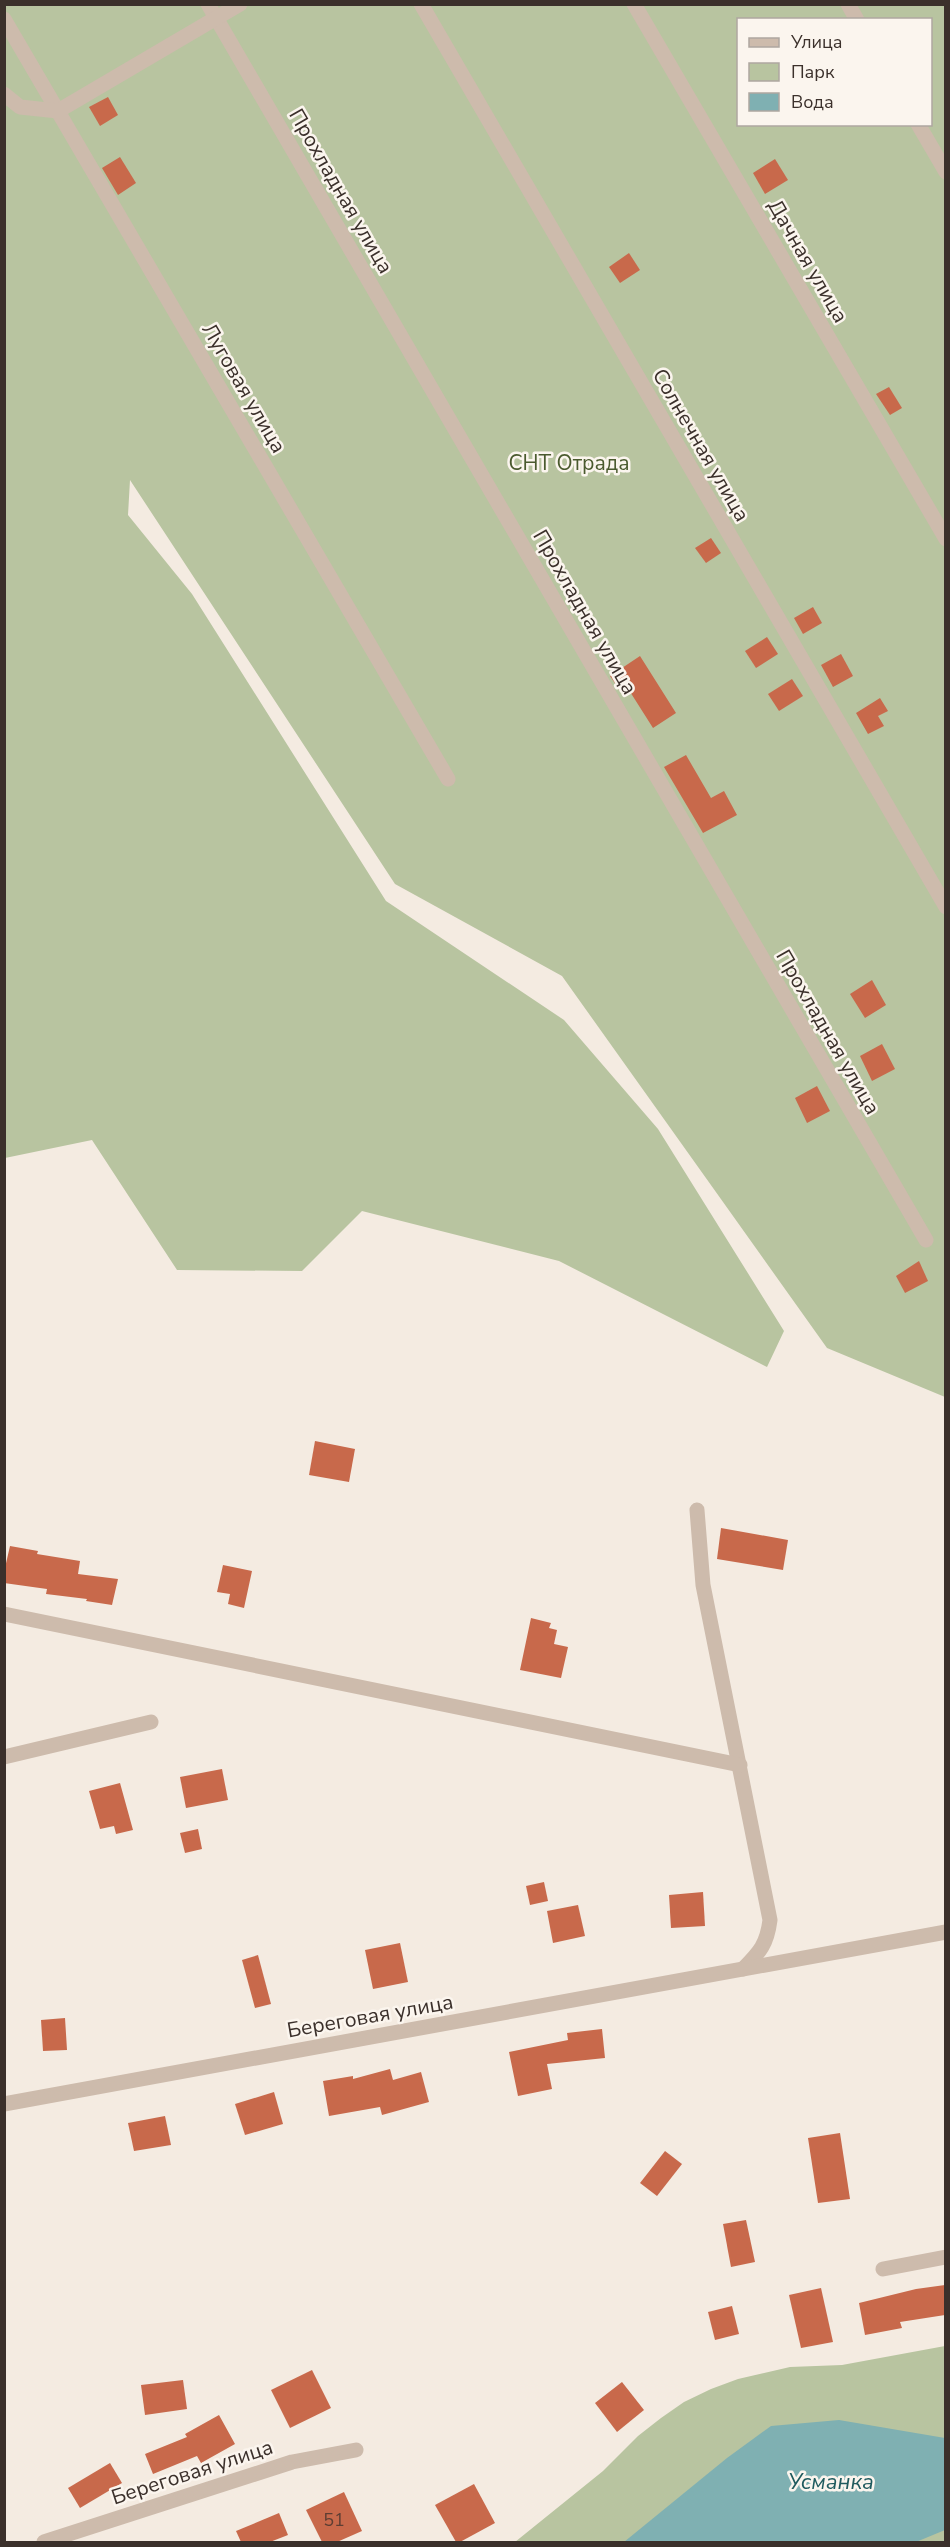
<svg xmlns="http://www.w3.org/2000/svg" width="950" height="2547" viewBox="0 0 950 2547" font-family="'Nunito Sans',sans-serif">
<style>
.green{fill:#b8c4a0;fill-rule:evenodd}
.water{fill:#7fb0b2}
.building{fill:#c8694b}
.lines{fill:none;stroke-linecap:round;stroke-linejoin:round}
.minor{stroke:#cdbbac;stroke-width:15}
.labels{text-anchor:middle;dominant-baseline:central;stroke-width:5;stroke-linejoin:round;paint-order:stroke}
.number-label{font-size:18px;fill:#5e3e33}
.street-label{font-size:21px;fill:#3b302b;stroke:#fbf5ee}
.park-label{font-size:21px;fill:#4a5a2e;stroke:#fbf5ee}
.water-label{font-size:22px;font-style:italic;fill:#1f5a5e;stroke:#fbf5ee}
</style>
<rect width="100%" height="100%" fill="#f4ebe1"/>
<g class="green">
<path d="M 5,5 L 945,5 L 945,1397 L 827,1348 L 562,976 L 395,884 L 130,480 L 128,515 L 192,594 L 386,901 L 564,1020 L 658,1129 L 784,1331 L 767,1367 L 559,1261 L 362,1211 L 302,1271 L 177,1270 L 92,1140 L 5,1158 ZM 738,20 L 930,20 L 930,124 L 738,124 Z"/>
<path d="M 945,2346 L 945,2542 L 515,2542 L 603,2471 L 638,2436 L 661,2418 L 684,2402 L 711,2389 L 738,2379 L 790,2367 L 842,2365 Z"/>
</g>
<path class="water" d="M 839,2420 L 945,2438 L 945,2530 L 916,2542 L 624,2542 L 727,2458 L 771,2426 Z"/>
<g class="building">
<path d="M 108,97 L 118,115 L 100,126 L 89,107 Z"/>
<path d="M 120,157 L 136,183 L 118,195 L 102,168 Z"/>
<path d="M 775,159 L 788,180 L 765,194 L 753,173 Z"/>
<path d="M 629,253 L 640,270 L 620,283 L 609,267 Z"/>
<path d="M 889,387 L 902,408 L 890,415 L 876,394 Z"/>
<path d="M 711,538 L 721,553 L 706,563 L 695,548 Z"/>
<path d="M 813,607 L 822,623 L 803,634 L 794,618 Z"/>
<path d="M 767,637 L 778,654 L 756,668 L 745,651 Z"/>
<path d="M 841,654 L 853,676 L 833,687 L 821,665 Z"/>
<path d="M 640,656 L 676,713 L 653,728 L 627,687 L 621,692 L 610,676 Z"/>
<path d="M 792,679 L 803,696 L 779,711 L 768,694 Z"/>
<path d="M 880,698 L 888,711 L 878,716 L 884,726 L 868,734 L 856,713 Z"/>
<path d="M 686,755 L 711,798 L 724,791 L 737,815 L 703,833 L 664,767 Z"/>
<path d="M 872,980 L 886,1005 L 865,1018 L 850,994 Z"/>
<path d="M 882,1044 L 895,1069 L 872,1081 L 860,1056 Z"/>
<path d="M 817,1086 L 830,1111 L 807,1123 L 795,1098 Z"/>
<path d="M 919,1261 L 928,1281 L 905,1293 L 896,1276 Z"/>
<path d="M 315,1441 L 355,1449 L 349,1482 L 309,1475 Z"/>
<path d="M 721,1528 L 788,1540 L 783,1570 L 717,1559 Z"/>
<path d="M 10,1546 L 38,1551 L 37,1554 L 80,1561 L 78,1574 L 118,1579 L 112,1605 L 86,1601 L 87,1599 L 46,1594 L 47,1589 L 4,1583 L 4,1572 Z"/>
<path d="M 223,1565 L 252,1571 L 244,1608 L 228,1604 L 230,1594 L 217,1592 Z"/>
<path d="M 531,1618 L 551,1623 L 549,1628 L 557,1630 L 554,1644 L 568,1647 L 561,1678 L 520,1670 Z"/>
<path d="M 222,1769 L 228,1800 L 186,1808 L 180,1777 Z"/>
<path d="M 120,1783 L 133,1830 L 116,1834 L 114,1826 L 100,1829 L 89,1791 Z"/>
<path d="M 198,1829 L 202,1849 L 185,1853 L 180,1833 Z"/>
<path d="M 544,1882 L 548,1901 L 530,1905 L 526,1886 Z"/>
<path d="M 703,1892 L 705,1926 L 671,1928 L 669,1895 Z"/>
<path d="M 578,1905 L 585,1936 L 553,1943 L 547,1911 Z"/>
<path d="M 400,1943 L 408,1982 L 373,1989 L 365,1950 Z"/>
<path d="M 258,1955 L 271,2004 L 255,2008 L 242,1960 Z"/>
<path d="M 65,2018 L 67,2050 L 43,2051 L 41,2020 Z"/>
<path d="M 602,2029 L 605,2058 L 547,2064 L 552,2089 L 518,2096 L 509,2052 L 568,2040 L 567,2033 Z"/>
<path d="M 390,2069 L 393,2080 L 421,2072 L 429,2102 L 382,2115 L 380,2107 L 329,2116 L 323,2081 L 353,2076 L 353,2079 Z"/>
<path d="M 274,2092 L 283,2124 L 245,2135 L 235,2104 Z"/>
<path d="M 165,2116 L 171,2145 L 134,2151 L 128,2123 Z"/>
<path d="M 840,2133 L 850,2199 L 818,2203 L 808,2138 Z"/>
<path d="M 665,2151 L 682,2164 L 657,2196 L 640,2183 Z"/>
<path d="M 746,2220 L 755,2262 L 731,2267 L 723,2224 Z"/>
<path d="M 945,2285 L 945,2315 L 900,2322 L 902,2328 L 865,2335 L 859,2303 L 916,2289 Z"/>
<path d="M 821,2288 L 833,2342 L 801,2348 L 789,2295 Z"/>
<path d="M 732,2306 L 739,2334 L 715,2340 L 708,2312 Z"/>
<path d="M 312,2370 L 331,2408 L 290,2428 L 271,2390 Z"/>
<path d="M 183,2380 L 187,2409 L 145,2415 L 141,2385 Z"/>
<path d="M 622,2382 L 644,2410 L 617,2432 L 595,2403 Z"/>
<path d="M 219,2415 L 235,2444 L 201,2463 L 197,2456 L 153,2474 L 145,2454 L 187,2437 L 185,2434 Z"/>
<path d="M 110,2463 L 122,2483 L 80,2508 L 68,2488 Z"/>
<path d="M 474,2484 L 495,2523 L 460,2542 L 456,2542 L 435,2505 Z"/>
<path d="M 344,2492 L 362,2531 L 337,2542 L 322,2542 L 306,2510 Z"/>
<path d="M 279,2513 L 288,2535 L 270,2542 L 241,2542 L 236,2531 Z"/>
</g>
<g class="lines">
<g class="minor">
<path d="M 208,4 L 926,1240"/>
<path d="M 421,4 L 946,907"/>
<path d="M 634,4 L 946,539"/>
<path d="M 848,4 L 857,20"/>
<path d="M 4,19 L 448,779"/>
<path d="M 4,94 L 20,107 L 58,111 L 240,4"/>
<path d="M 918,124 L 946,172"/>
<path d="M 697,1510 L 703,1585 L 770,1920 C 767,1944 760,1952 743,1969"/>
<path d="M 4,1614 L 740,1765"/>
<path d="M 4,1757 L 151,1722"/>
<path d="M 4,2104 L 946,1932"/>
<path d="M 883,2269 L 946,2257"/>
<path d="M 44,2542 L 292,2462 L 356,2450"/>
</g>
</g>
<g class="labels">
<g class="number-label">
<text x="334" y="2520">51</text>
</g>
<g class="street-label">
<text transform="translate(341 191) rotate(60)">Прохладная улица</text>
<text transform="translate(808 261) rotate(60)">Дачная улица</text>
<text transform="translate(244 388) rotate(60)">Луговая улица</text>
<text transform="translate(701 445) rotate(60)">Солнечная улица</text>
<text transform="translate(585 612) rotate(60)">Прохладная улица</text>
<text transform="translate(828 1032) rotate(60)">Прохладная улица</text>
<text transform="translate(370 2016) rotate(-10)">Береговая улица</text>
<text transform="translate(192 2472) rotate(-18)">Береговая улица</text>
</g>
<g class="park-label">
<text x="569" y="463">СНТ Отрада</text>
</g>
<g class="water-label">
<text x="831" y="2482">Усманка</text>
</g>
</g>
<rect width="950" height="2547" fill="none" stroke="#3b302b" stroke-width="12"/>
<rect x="737" y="18" width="195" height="108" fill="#fbf5ee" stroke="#aea6a0" stroke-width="1.5"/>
<rect x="749" y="38" width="30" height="9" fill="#cdbbac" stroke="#aea6a0" stroke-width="1.5"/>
<text x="791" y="48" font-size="18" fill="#3b302b">Улица</text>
<rect x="749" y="63" width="30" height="18" fill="#b8c4a0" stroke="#aea6a0" stroke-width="1.5"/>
<text x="791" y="78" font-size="18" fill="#3b302b">Парк</text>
<rect x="749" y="93" width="30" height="18" fill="#7fb0b2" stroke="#aea6a0" stroke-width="1.5"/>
<text x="791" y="108" font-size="18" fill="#3b302b">Вода</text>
</svg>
